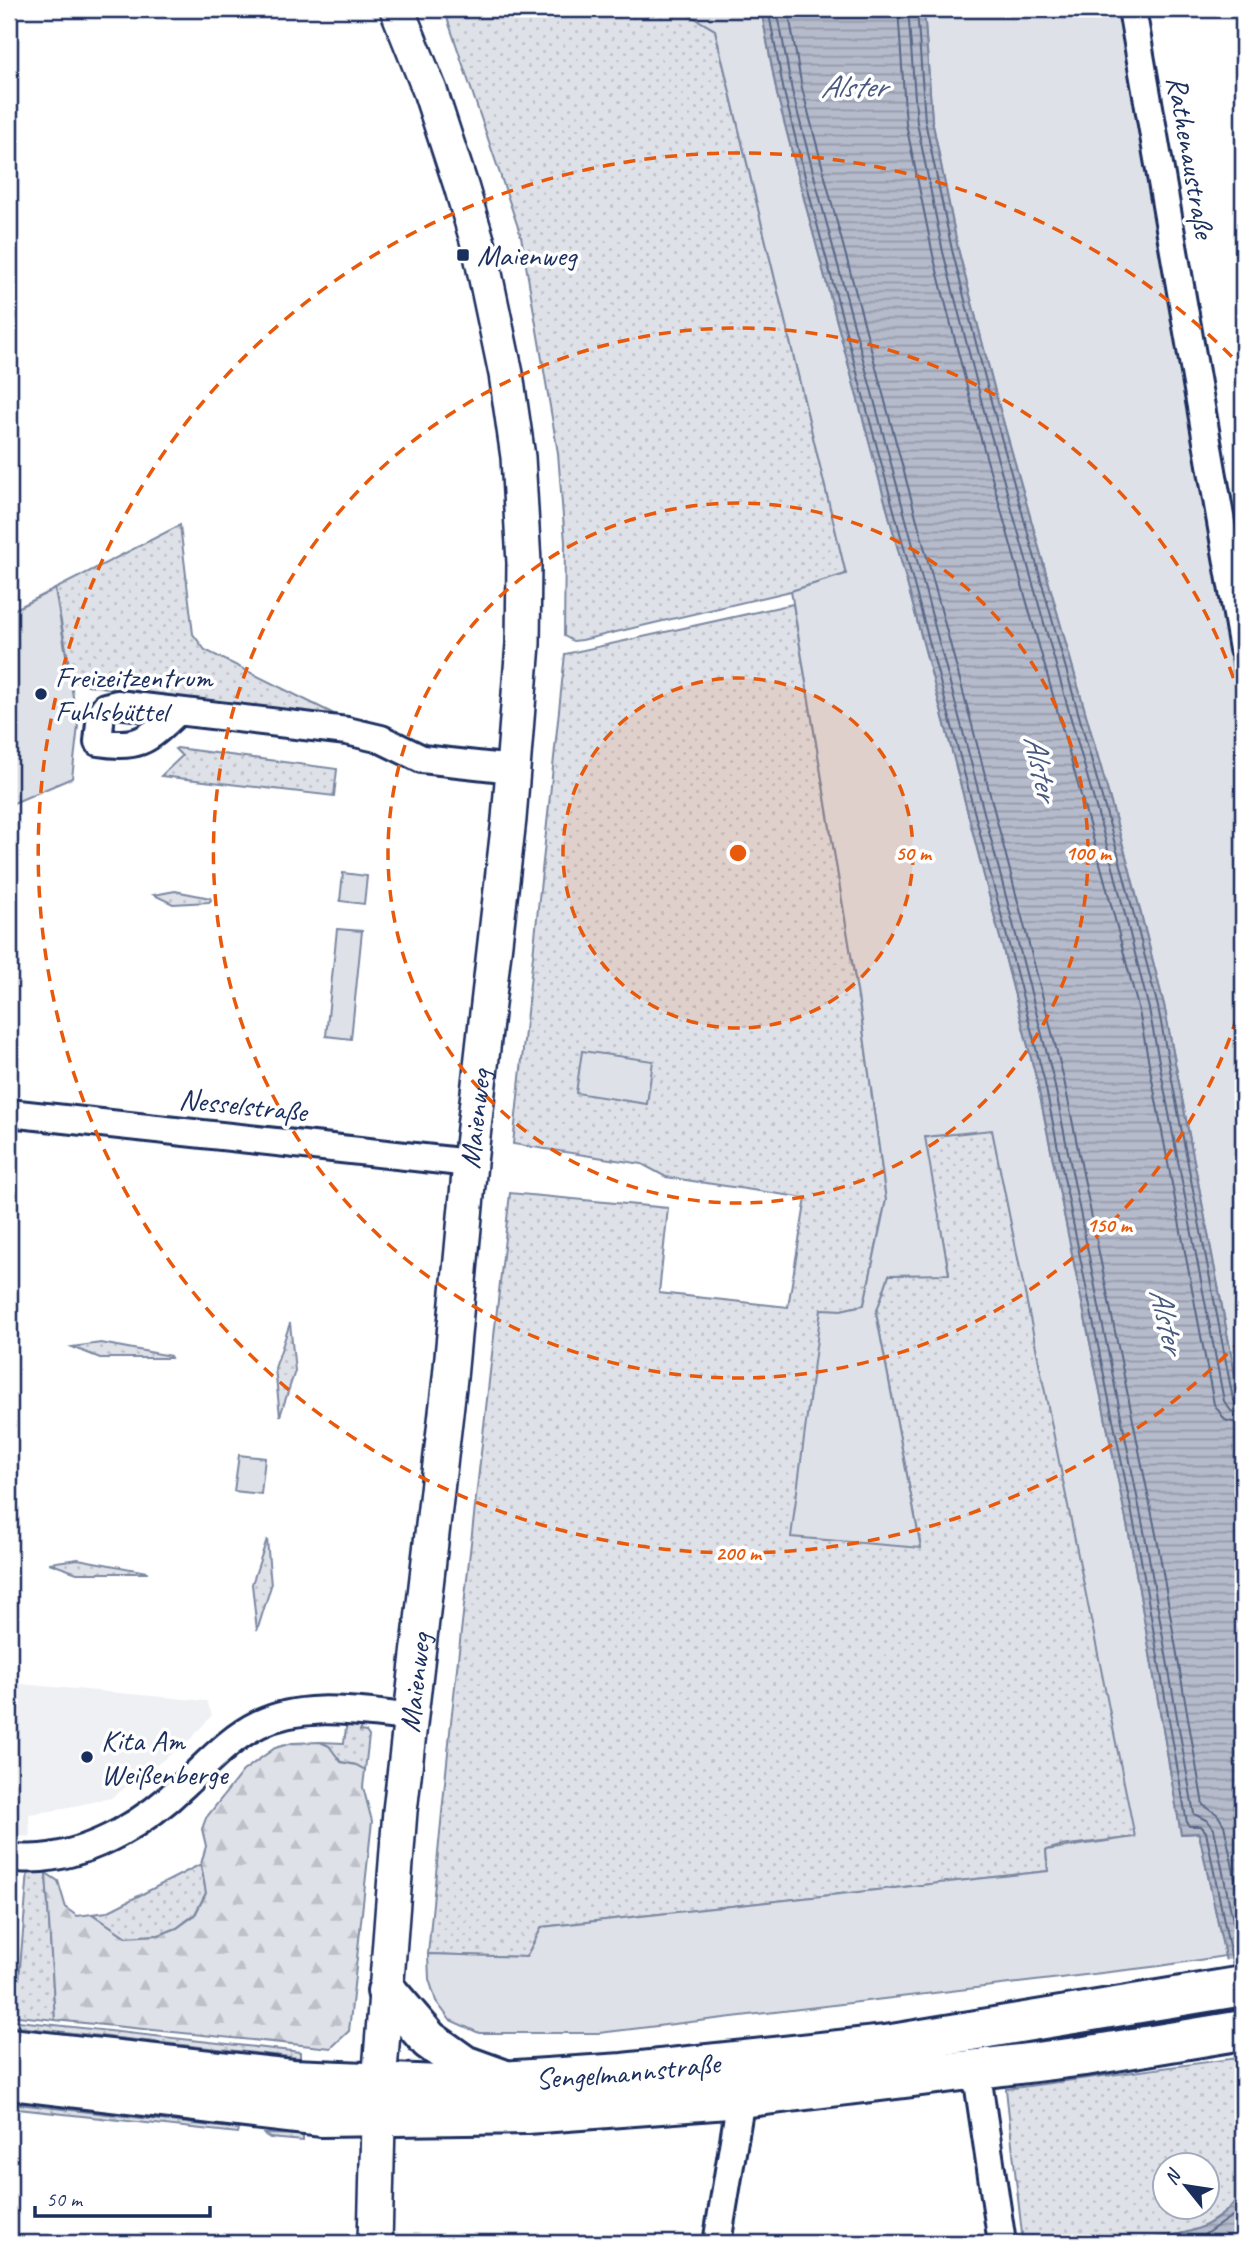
<svg xmlns="http://www.w3.org/2000/svg" width="1252" height="2252" viewBox="0 0 1252 2252" font-family="Caveat,sans-serif">
<style>
.built{fill:#eff0f4}
.grass{fill:url(#grass-dots);stroke:#7c88a2;stroke-width:2;fill-rule:evenodd}
.forest{fill:url(#forest-firs);stroke:#7c88a2;stroke-width:2}
.park{fill:#dee1e7;stroke:#7c88a2;stroke-width:2}
.water{fill:url(#water-rules);stroke:#77839f;stroke-width:2}
.pier{fill:#fff}
.lines{fill:none;stroke-linecap:round;stroke-linejoin:round}
.shore{stroke:#596789;stroke-width:2}
.minor-casing{stroke:#1b2f5e;stroke-width:32}
.tertiary-casing{stroke:#1b2f5e;stroke-width:38}
.primary-casing{stroke:#1b2f5e;stroke-width:44}
.minor{stroke:#fff;stroke-width:26}
.tertiary{stroke:#fff;stroke-width:33}
.primary{stroke:#fff;stroke-width:38}
.ring{fill:none;stroke:#e8590c;stroke-width:3.5;stroke-dasharray:12 9}
.poi-dot{fill:#1b2f5e;stroke:#fff;stroke-width:2.5}
.labels{text-anchor:middle;dominant-baseline:central;stroke-width:7;stroke-linejoin:round;paint-order:stroke}
.street-label{font-size:30px;fill:#1b2f5e;stroke:#fff}
.poi-label{font-size:30px;fill:#1b2f5e;stroke:#fff;text-anchor:start}
.water-label{font-size:32px;font-style:italic;fill:#49597e;stroke:#fff}
.centre{fill:#e8590c;stroke:#fff;stroke-width:3.5}
.ring-label{font-size:21px;text-anchor:middle;font-weight:bold;fill:#e8590c;stroke:#fff;stroke-width:7;stroke-linejoin:round;paint-order:stroke}
</style>
<defs>
<pattern id="grass-dots" width="8" height="8" patternUnits="userSpaceOnUse" patternTransform="scale(1.75)"><rect width="8" height="8" fill="#dee1e7"/><path d="M2 2h.1M6 6h.1" fill="none" stroke="#bec1c9" stroke-width="1.8" stroke-linecap="round"/></pattern>
<pattern id="forest-firs" width="22" height="20" patternUnits="userSpaceOnUse" patternTransform="scale(1.75)"><rect width="22" height="20" fill="#dee1e7"/><path d="M5 1l3.5 6h-7zM16 11l3.5 6h-7z" fill="#bec1c9"/></pattern>
<pattern id="water-rules" width="6" height="5" patternUnits="userSpaceOnUse" patternTransform="scale(1.75)"><rect width="6" height="5" fill="#b5bbca"/><path d="M0 2.5h6" fill="none" stroke="#9298a7"/></pattern>
</defs>
<rect width="100%" height="100%" fill="#fff"/>
<filter id="ink" filterUnits="userSpaceOnUse"><feTurbulence type="fractalNoise" baseFrequency=".0143" numOctaves="2"/><feDisplacementMap in="SourceGraphic" scale="14" xChannelSelector="R" yChannelSelector="G"/><feConvolveMatrix kernelMatrix="1 2 1 2 8 2 1 2 1" color-interpolation-filters="sRGB"/></filter>
<g filter="url(#ink)">
<path class="built" d="M 9,1683 L 207,1701 L 212,1715 L 189,1741 L 111,1798 L 51,1811 L 29,1814 L 30,1837 L 9,1835 Z"/>
<g class="grass">
<path d="M 444,9 L 692,9 L 693,17 L 715,30 L 846,574 L 791,591 L 582,640 L 573,641 L 564,636 L 565,542 L 558,453 L 521,236 Z"/>
<path d="M 180,525 L 193,634 L 205,650 L 340,717 L 92,686 L 72,681 L 55,589 Z"/>
<path d="M 793,604 L 862,1021 L 886,1200 L 864,1305 L 841,1310 L 821,1309 L 921,1548 L 876,1313 L 889,1275 L 949,1273 L 924,1137 L 992,1129 L 1136,1837 L 1060,1846 L 1046,1850 L 1048,1871 L 542,1927 L 526,1957 L 428,1954 L 451,1722 L 510,1193 L 668,1208 L 659,1293 L 788,1307 L 806,1198 L 666,1177 L 642,1164 L 513,1144 L 565,654 Z"/>
<path d="M 177,748 L 337,769 L 334,796 L 161,776 L 182,756 L 175,749 Z"/>
<path d="M 175,891 L 210,898 L 211,900 L 209,902 L 173,904 L 154,895 Z"/>
<path d="M 290,1323 L 295,1371 L 280,1416 L 275,1368 Z"/>
<path d="M 101,1343 L 170,1356 L 171,1358 L 100,1358 L 72,1347 Z"/>
<path d="M 267,1539 L 271,1586 L 257,1631 L 252,1584 Z"/>
<path d="M 78,1559 L 147,1572 L 147,1573 L 77,1573 L 49,1563 Z"/>
<path d="M 347,1721 L 361,1724 L 360,1731 L 366,1732 L 369,1736 L 365,1770 L 356,1765 L 340,1762 L 329,1746 L 320,1742 L 344,1743 Z"/>
<path d="M 201,1864 L 206,1893 L 195,1914 L 177,1928 L 159,1935 L 126,1937 L 92,1914 L 107,1912 Z"/>
<path d="M 28,1871 L 46,1873 L 55,2020 L 9,2015 L 9,1992 L 18,1992 Z"/>
<path d="M 9,2020 L 300,2052 L 300,2058 L 9,2026 Z"/>
<path d="M 1237,2058 L 1243,2098 L 1243,2188 L 1234,2206 L 1198,2231 L 1124,2243 L 1023,2243 L 1006,2089 ZM 1164,2164 L 1206,2164 L 1206,2206 L 1164,2206 Z"/>
<path d="M 9,2103 L 239,2129 L 238,2133 L 9,2108 Z"/>
<path d="M 263,2134 L 303,2135 L 303,2141 L 270,2138 Z"/>
</g>
<path class="forest" d="M 320,1742 L 329,1746 L 341,1762 L 356,1765 L 365,1770 L 363,1787 L 372,1821 L 349,2031 L 331,2048 L 55,2020 L 46,1873 L 58,1881 L 66,1908 L 77,1916 L 92,1914 L 126,1937 L 159,1935 L 177,1928 L 195,1915 L 206,1893 L 201,1864 L 206,1846 L 202,1829 L 206,1818 L 243,1771 L 275,1748 L 292,1743 Z"/>
<g class="park">
<path d="M 692,9 L 761,9 L 777,94 L 807,210 L 947,732 L 1037,1081 L 1132,1549 L 1181,1834 L 1199,1833 L 1225,1956 L 1160,1966 L 599,2033 L 479,2033 L 450,2020 L 436,2001 L 429,1979 L 428,1954 L 526,1957 L 542,1927 L 1048,1871 L 1046,1850 L 1135,1837 L 992,1130 L 925,1137 L 949,1274 L 889,1275 L 876,1313 L 921,1548 L 791,1537 L 821,1309 L 841,1310 L 864,1305 L 886,1200 L 862,1021 L 791,591 L 846,574 L 715,30 L 693,17 Z"/>
<path d="M 924,9 L 1118,9 L 1243,730 L 1243,1416 L 1164,1005 L 1129,867 L 998,403 L 958,249 L 932,120 Z"/>
<path d="M 55,589 L 78,726 L 72,778 L 9,805 L 9,612 Z"/>
<path d="M 343,873 L 367,876 L 364,904 L 340,901 Z"/>
<path d="M 337,929 L 362,931 L 351,1039 L 326,1036 Z"/>
<path d="M 582,1051 L 653,1061 L 647,1104 L 576,1093 Z"/>
<path d="M 239,1455 L 265,1458 L 261,1494 L 234,1491 Z"/>
</g>
<g class="water">
<path d="M 761,9 L 924,9 L 932,120 L 958,249 L 998,403 L 1129,867 L 1164,1005 L 1243,1416 L 1243,2098 L 1225,1956 L 1199,1833 L 1181,1834 L 1132,1549 L 1037,1081 L 947,732 L 807,210 L 777,94 Z"/>
<path d="M 1243,2188 L 1243,2243 L 1124,2243 C 1172,2235 1219,2236 1243,2188 Z"/>
</g>
<path class="pier" d="M 1243,1957 L 1243,2001 L 1226,2004 L 1222,1961 Z"/>
<g class="lines">
<g class="shore">
<path d="M 768,9 L 784,92 L 813,209 L 953,730 L 1044,1079 L 1139,1548 L 1187,1823 L 1189,1826 L 1201,1826 L 1206,1832 L 1233,1966"/>
<path d="M 777,9 L 792,91 L 822,206 L 962,728 L 1053,1077 L 1147,1546 L 1194,1814 L 1208,1821 L 1214,1829 L 1242,1965"/>
<path d="M 788,9 L 802,88 L 832,204 L 972,725 L 1063,1075 L 1158,1544 L 1203,1805 L 1217,1814 L 1224,1825 L 1243,1916"/>
<path d="M 898,9 L 906,124 L 933,255 L 973,410 L 1103,874 L 1139,1011 L 1214,1404 L 1225,1420 L 1243,1425"/>
<path d="M 908,9 L 917,123 L 943,252 L 983,407 L 1114,871 L 1149,1009 L 1224,1401 L 1231,1411 L 1243,1415"/>
<path d="M 917,9 L 925,121 L 952,250 L 992,405 L 1122,869 L 1158,1007 L 1233,1399 L 1237,1405 L 1243,1406"/>
<path d="M 1167,2243 L 1201,2237 L 1238,2212 L 1243,2204"/>
</g>
<defs>
<g id="minor">
<path d="M 1132,9 L 1243,649"/>
<path d="M 177,712 C 148,739 141,749 98,742 L 101,713 L 105,707 L 117,704 L 347,731 L 381,739 L 422,759 L 513,769"/>
<path d="M 9,1113 L 470,1163"/>
<path d="M 9,1858 C 19,1858 30,1859 41,1858 C 95,1853 147,1821 185,1784 C 208,1763 230,1738 259,1724 C 306,1701 361,1713 411,1717"/>
<path d="M 976,2068 L 1002,2243"/>
<path d="M 717,2243 L 741,2098"/>
</g>
<g id="tertiary">
<path id="s1" d="M 375,2243 L 379,2084 L 400,1811 L 450,1378 L 470,1163 L 509,819 L 523,644 L 524,563 L 518,457 L 506,374 L 480,250 L 461,186 L 430,91 L 397,9"/>
</g>
<g id="primary">
<path d="M 387,1991 L 429,2040 L 464,2065 L 500,2078"/>
<path id="s2" d="M 9,2048 L 292,2079 L 440,2085 L 623,2073 L 886,2045 L 1243,1986"/>
<path d="M 9,2080 L 321,2117 L 527,2114 L 741,2098 L 1085,2056 L 1243,2030"/>
</g>
</defs>
<use href="#minor" class="minor-casing"/>
<use href="#tertiary" class="tertiary-casing"/>
<use href="#primary" class="primary-casing"/>
<use href="#minor" class="minor"/>
<use href="#tertiary" class="tertiary"/>
<use href="#primary" class="primary"/>
</g>
</g>
<circle cx="738" cy="853" r="175" fill="#e8590c" fill-opacity=".12"/>
<g class="ring">
<circle cx="738" cy="853" r="175"/>
<circle cx="738" cy="853" r="350"/>
<path d="M1243 998A525 525 0 1 1 1243 708"/>
<path d="M1242 1339A700 700 0 1 1 1242 367"/>
</g>
<g class="poi-dot">
<rect x="456" y="248" width="14" height="14" rx="3.5"/>
<circle cx="41" cy="694" r="7"/>
<circle cx="87" cy="1757" r="7"/>
</g>
<g class="labels">
<g class="street-label">
<text transform="translate(1191 157) rotate(80)">Rathenaustraße</text>
<text transform="translate(243 1105) rotate(6)">Nesselstraße</text>
<text stroke="none"><textPath href="#s1" startOffset="1129">Maienweg</textPath></text>
<text stroke="none"><textPath href="#s1" startOffset="562">Maienweg</textPath></text>
<text stroke="none"><textPath href="#s2" startOffset="621">Sengelmannstraße</textPath></text>
</g>
<g class="poi-label">
<text x="477" y="255">Maienweg</text>
<text x="55" y="677">Freizeitzentrum<tspan x="55" dy="34">Fuhlsbüttel</tspan></text>
<text x="101" y="1740">Kita Am<tspan x="101" dy="34">Weißenberge</tspan></text>
</g>
<g class="water-label">
<text x="853" y="86">Alster</text>
<text transform="translate(1041 767) rotate(78)">Alster</text>
<text transform="translate(1167 1320) rotate(77)">Alster</text>
</g>
</g>
<circle cx="738" cy="853" r="10" class="centre"/>
<g class="ring-label">
<text x="913" y="860">50 m</text>
<text x="1088" y="860">100 m</text>
<text x="1109" y="1232">150 m</text>
<text x="738" y="1560">200 m</text>
</g>
<rect width="1252" height="2252" fill="none" stroke="#fff" stroke-width="35"/>
<rect x="18" y="18" width="1217" height="2217" fill="none" stroke="#1b2f5e" stroke-width="2.5" filter="url(#ink)"/>
<g transform="translate(1186 2186) rotate(300)"><circle r="33" fill="#ffffff" stroke="#a4acbf" stroke-width="2"/>
<path d="M0-5L12 26L0 18L-12 26Z" fill="#1b2f5e"/>
<text y="-10" font-size="19" font-weight="bold" text-anchor="middle" fill="#1b2f5e">N</text>
</g>
<path d="M35 2206v10h175v-10" fill="none" stroke="#1b2f5e" stroke-width="3.5"/>
<text x="46" y="2206" font-size="21" fill="#1b2f5e" stroke="#ffffff" stroke-width="5" paint-order="stroke">50 m</text>
</svg>
